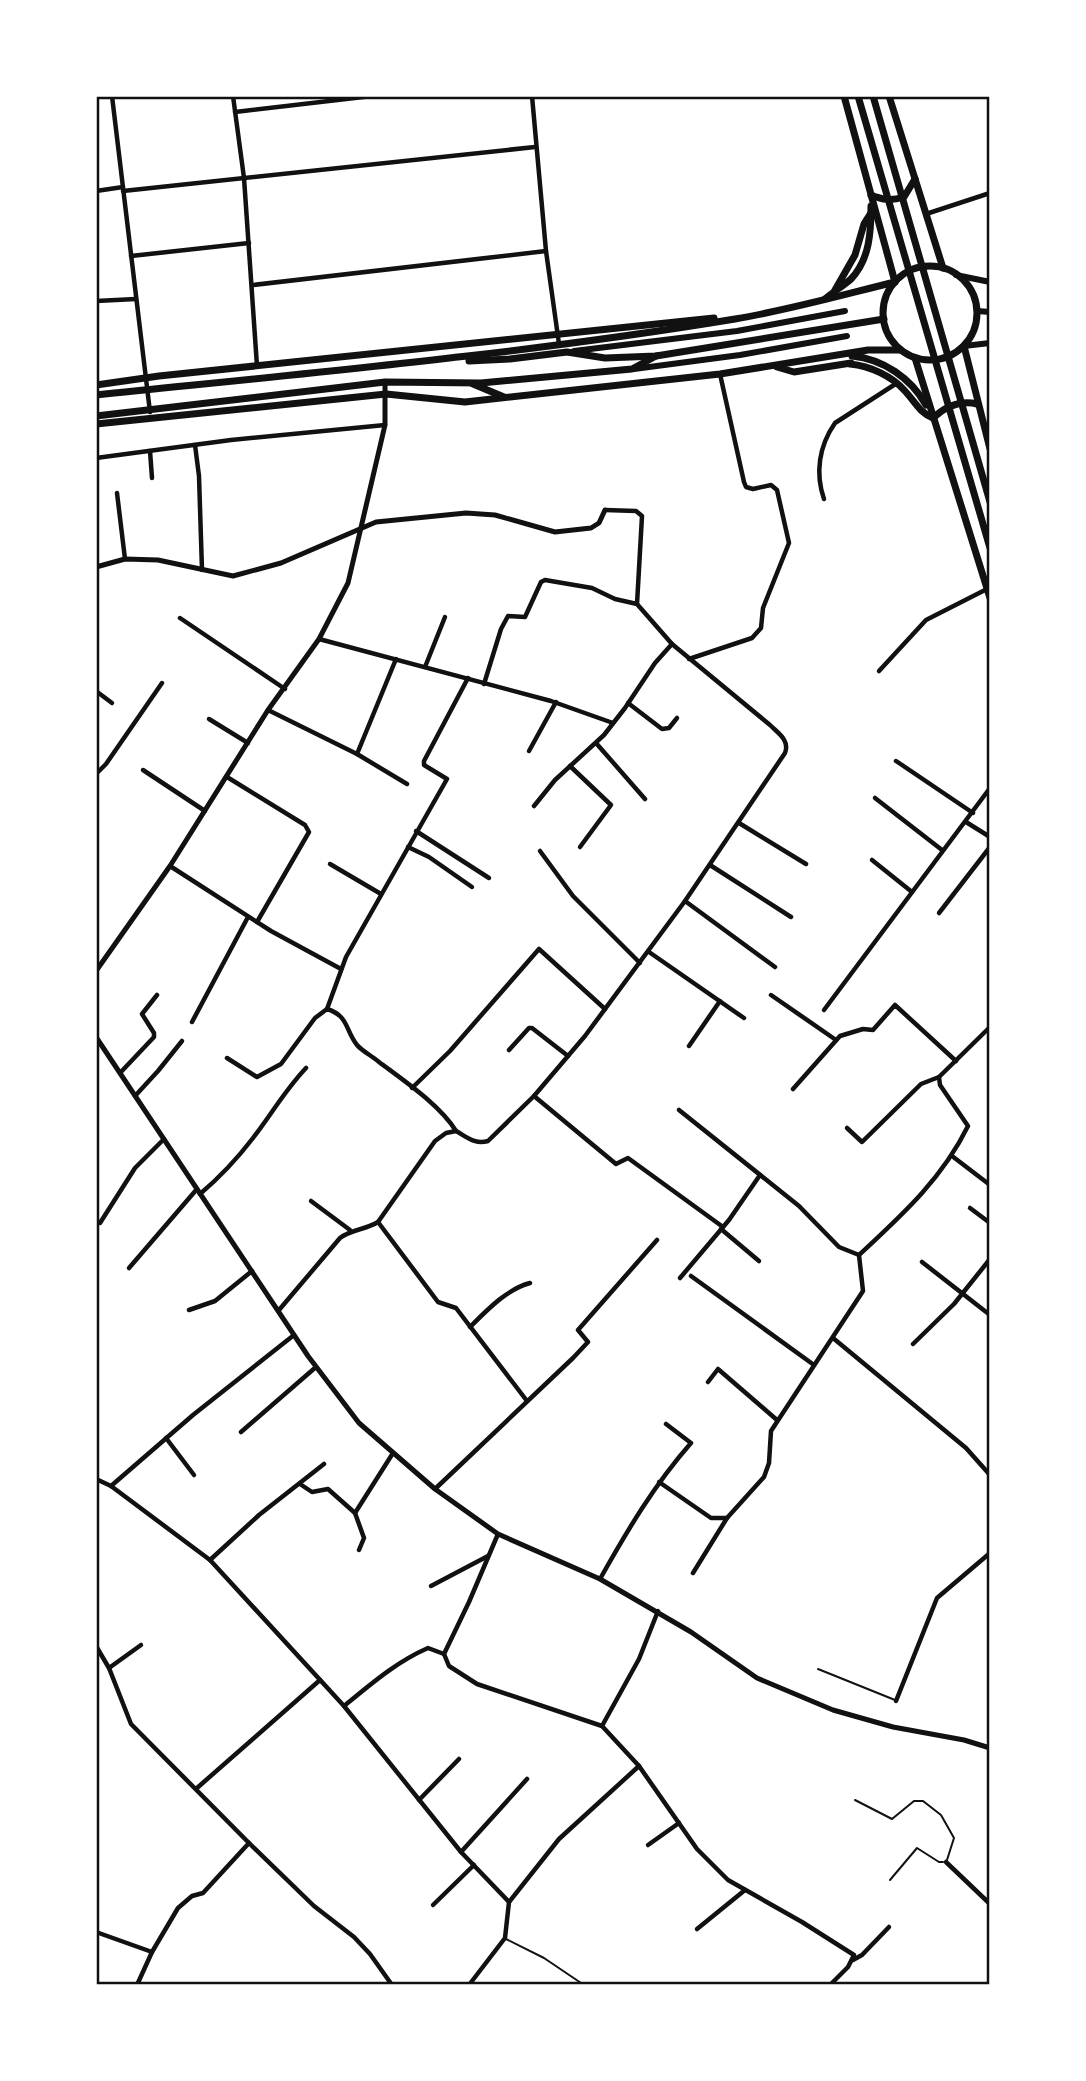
<svg xmlns="http://www.w3.org/2000/svg" width="1086" height="2081" viewBox="0 0 1086 2081" font-family="Roboto,sans-serif">
<style>
.lines{fill:none;stroke-linecap:round;stroke-linejoin:round}
.service{stroke:#111;stroke-width:2}
.minor{stroke:#111;stroke-width:4.5}
.tertiary{stroke:#111;stroke-width:5}
.primary{stroke:#111;stroke-width:6}
.trunk{stroke:#111;stroke-width:7}
.neatline{fill:none;stroke:#111;stroke-width:2.5}
</style>
<rect width="100%" height="100%" fill="#fff"/>
<g class="lines">
<g class="service">
<path d="M 818,1669 L 895,1700"/>
<path d="M 855,1800 L 892,1819 L 914,1801 L 923,1801 L 941,1815 L 954,1838 L 947,1860"/>
<path d="M 890,1880 L 917,1848 L 939,1862 L 943,1862"/>
<path d="M 506,1939 L 544,1958 L 584,1985"/>
</g>
<g class="minor">
<path d="M 112,96 L 150,412"/>
<path d="M 233,96 L 244,178 L 257,366"/>
<path d="M 532,96 L 546,251 L 559,344"/>
<path d="M 235,112 L 372,96"/>
<path d="M 96,191 L 123,187"/>
<path d="M 123,191 L 535,147"/>
<path d="M 926,214 L 990,193"/>
<path d="M 131,256 L 249,243"/>
<path d="M 253,285 L 546,251"/>
<path d="M 96,301 L 136,299"/>
<path d="M 195,445 L 199,476 L 202,570"/>
<path d="M 150,451 L 152,478"/>
<path d="M 96,458 L 231,440 L 385,425"/>
<path d="M 117,493 L 125,559"/>
<path d="M 824,499 C 815,473 819,446 835,423 L 897,383"/>
<path d="M 180,618 L 285,689"/>
<path d="M 319,639 L 551,701 L 613,723"/>
<path d="M 396,659 L 357,754 L 407,784"/>
<path d="M 689,659 L 752,638 L 761,628 L 763,608 L 789,543 L 777,490 L 771,485 L 753,489 L 746,487 L 744,482 L 720,374"/>
<path d="M 425,667 L 445,617"/>
<path d="M 879,671 L 926,620 L 987,589"/>
<path d="M 484,684 L 501,629 L 508,616 L 525,617 L 541,582 L 545,580 L 592,588 L 615,599 L 637,604"/>
<path d="M 96,691 L 112,703"/>
<path d="M 628,703 L 662,729 L 669,728 L 677,718"/>
<path d="M 268,710 L 357,754"/>
<path d="M 209,719 L 248,743"/>
<path d="M 596,743 L 645,799"/>
<path d="M 529,751 L 556,702"/>
<path d="M 896,761 L 973,813"/>
<path d="M 570,766 L 611,805 L 580,847"/>
<path d="M 143,770 L 205,811"/>
<path d="M 96,774 L 106,764 L 162,683"/>
<path d="M 227,777 L 305,825 L 309,832 L 257,922"/>
<path d="M 875,798 L 942,850"/>
<path d="M 534,806 L 555,780 L 604,735 L 625,708 L 655,663 L 672,644"/>
<path d="M 966,822 L 990,837"/>
<path d="M 739,823 L 806,864"/>
<path d="M 416,831 L 489,878"/>
<path d="M 408,847 L 429,857 L 472,887"/>
<path d="M 540,851 L 573,896 L 640,963"/>
<path d="M 872,860 L 912,892"/>
<path d="M 330,864 L 381,894"/>
<path d="M 710,865 L 791,917"/>
<path d="M 170,866 L 271,931 L 341,969"/>
<path d="M 685,901 L 775,967"/>
<path d="M 939,913 L 990,847"/>
<path d="M 649,952 L 744,1018"/>
<path d="M 771,995 L 836,1040"/>
<path d="M 327,1009 L 346,957 L 447,779 L 424,765 L 424,761 L 468,678"/>
<path d="M 824,1010 L 990,788"/>
<path d="M 192,1022 L 248,917"/>
<path d="M 689,1046 L 720,1001"/>
<path d="M 509,1050 L 529,1028 L 532,1028 L 568,1056"/>
<path d="M 227,1058 L 257,1077 L 281,1064 L 315,1018 L 327,1009 C 349,1016 345,1030 357,1045 C 362,1051 372,1056 379,1062 C 403,1080 440,1105 456,1131"/>
<path d="M 120,1073 L 154,1037 L 154,1033 L 142,1014 L 157,995"/>
<path d="M 412,1088 L 450,1051 L 539,949 L 605,1009"/>
<path d="M 793,1089 L 840,1036 L 863,1029 L 873,1030 L 895,1005 L 956,1061"/>
<path d="M 135,1096 L 158,1071 L 182,1041"/>
<path d="M 534,1096 L 616,1164 L 628,1158 L 723,1227"/>
<path d="M 679,1110 L 799,1206 L 839,1247 L 859,1255"/>
<path d="M 847,1128 L 862,1142 L 921,1084 L 939,1077"/>
<path d="M 952,1156 L 990,1185"/>
<path d="M 200,1194 C 220,1177 237,1159 253,1138 C 271,1115 285,1090 306,1068"/>
<path d="M 311,1201 L 350,1230"/>
<path d="M 970,1208 L 990,1223"/>
<path d="M 378,1222 L 438,1302 L 456,1308 L 527,1401"/>
<path d="M 100,1223 L 135,1168 L 164,1139"/>
<path d="M 721,1229 L 759,1261"/>
<path d="M 922,1262 L 990,1315"/>
<path d="M 129,1268 L 197,1189"/>
<path d="M 691,1276 L 814,1365"/>
<path d="M 680,1278 L 729,1220 L 760,1175"/>
<path d="M 189,1310 L 215,1301 L 252,1271"/>
<path d="M 279,1310 L 340,1238 C 352,1229 365,1230 378,1222 L 435,1141 L 446,1133 L 456,1131 C 467,1137 475,1145 488,1141 L 534,1096 L 585,1036 L 685,901 L 785,753 C 790,740 778,733 770,725 L 672,644 L 637,604 L 642,516 L 636,511 L 605,510"/>
<path d="M 470,1327 C 487,1310 507,1289 530,1283"/>
<path d="M 833,1338 L 966,1448 L 990,1475"/>
<path d="M 913,1344 L 954,1304 L 990,1259"/>
<path d="M 708,1382 L 718,1369 L 777,1420"/>
<path d="M 241,1432 L 316,1367"/>
<path d="M 166,1438 L 194,1475"/>
<path d="M 96,1479 L 111,1486 L 210,1560 L 344,1706 L 461,1852 L 509,1902"/>
<path d="M 659,1482 L 711,1518 L 727,1518"/>
<path d="M 300,1484 L 312,1492 L 328,1489 L 355,1513 L 393,1453"/>
<path d="M 111,1486 L 193,1415 L 294,1335"/>
<path d="M 435,1489 L 573,1358 L 588,1342 L 578,1330 L 657,1240"/>
<path d="M 355,1513 L 364,1538 L 359,1550"/>
<path d="M 498,1534 L 469,1602 L 444,1654 L 449,1666 L 477,1684 L 602,1726 L 639,1766 L 697,1849 L 728,1880 L 802,1922 L 854,1955 L 848,1967 L 830,1985"/>
<path d="M 210,1560 L 259,1515 L 324,1464"/>
<path d="M 693,1573 L 727,1518 L 764,1477 L 769,1463 L 771,1431 L 863,1291 L 859,1255 C 902,1215 942,1179 968,1126 L 940,1085 L 939,1077 L 990,1027"/>
<path d="M 600,1579 C 627,1531 654,1485 691,1443 L 666,1424"/>
<path d="M 431,1586 L 488,1556"/>
<path d="M 96,1646 L 109,1668 L 131,1724 L 249,1843 L 203,1893 L 192,1896 L 178,1908 L 152,1952 L 137,1985"/>
<path d="M 109,1668 L 141,1645"/>
<path d="M 896,1701 L 937,1598 L 990,1553"/>
<path d="M 344,1706 C 371,1684 396,1662 428,1648 L 444,1654"/>
<path d="M 602,1726 L 639,1659 L 658,1611"/>
<path d="M 197,1788 L 320,1680"/>
<path d="M 419,1800 L 459,1759"/>
<path d="M 249,1843 L 314,1906 L 354,1937 L 370,1954 L 392,1985"/>
<path d="M 648,1845 L 679,1823"/>
<path d="M 461,1852 L 527,1779"/>
<path d="M 946,1862 L 990,1904"/>
<path d="M 433,1905 L 474,1865"/>
<path d="M 697,1929 L 745,1890"/>
<path d="M 96,1932 L 152,1952"/>
<path d="M 853,1960 L 862,1955 L 889,1927"/>
<path d="M 469,1985 L 505,1938 L 509,1902 L 559,1839 L 639,1766"/>
</g>
<g class="tertiary">
<path d="M 96,567 L 125,559 L 158,560 L 233,576 L 281,563 L 376,522 L 466,513 L 495,515 L 555,532 L 591,528 L 599,523 L 605,510"/>
<path d="M 96,971 L 170,866 L 268,710 L 319,639 L 348,583 L 385,425 L 385,382"/>
<path d="M 96,1037 L 308,1356 L 359,1423 L 435,1489 L 498,1534 L 600,1579 L 691,1632 L 757,1678 L 833,1710 L 893,1727 L 964,1740 L 990,1748"/>
</g>
<g class="primary">
<path d="M 956,275 L 990,282"/>
<path d="M 977,311 L 990,312"/>
<path d="M 964,346 L 990,343"/>
<path d="M 574,351 L 737,331 L 845,311"/>
<path d="M 634,369 L 740,355 L 847,336"/>
</g>
<g class="trunk">
<path d="M 844,96 L 895,282"/>
<path d="M 858,96 L 990,548"/>
<path d="M 873,96 L 990,502"/>
<path d="M 889,96 L 943,268"/>
<path d="M 871,195 C 883,200 891,201 904,197 L 915,179"/>
<circle cx="930" cy="313" r="47"/>
<path d="M 835,290 L 855,255 L 864,224 L 871,213"/>
<path d="M 825,299 C 833,292 843,286 851,279 C 870,259 871,231 871,206"/>
<path d="M 964,346 L 990,449"/>
<path d="M 852,356 C 883,359 911,378 926,405"/>
<path d="M 915,358 L 990,598"/>
<path d="M 469,361 L 510,359 L 567,352 L 605,358 L 656,356 L 884,319"/>
<path d="M 850,364 C 870,366 892,376 905,391 C 916,403 919,412 933,418"/>
<path d="M 777,367 L 794,372 L 851,363"/>
<path d="M 473,384 L 504,397"/>
<path d="M 96,385 L 159,376 L 714,318"/>
<path d="M 96,395 C 310,373 523,354 735,319 C 789,310 842,295 895,282"/>
<path d="M 96,416 L 385,382 L 481,383 L 632,369 L 656,356"/>
<path d="M 933,418 C 946,406 960,400 977,404"/>
<path d="M 96,424 L 386,394 L 465,402 L 720,374 L 868,350 L 900,350"/>
</g>
</g>
<rect width="1086" height="2081" fill="none" stroke="#ffffff" stroke-width="196"/>
<rect x="98" y="98" width="890" height="1885" class="neatline"/>
</svg>
